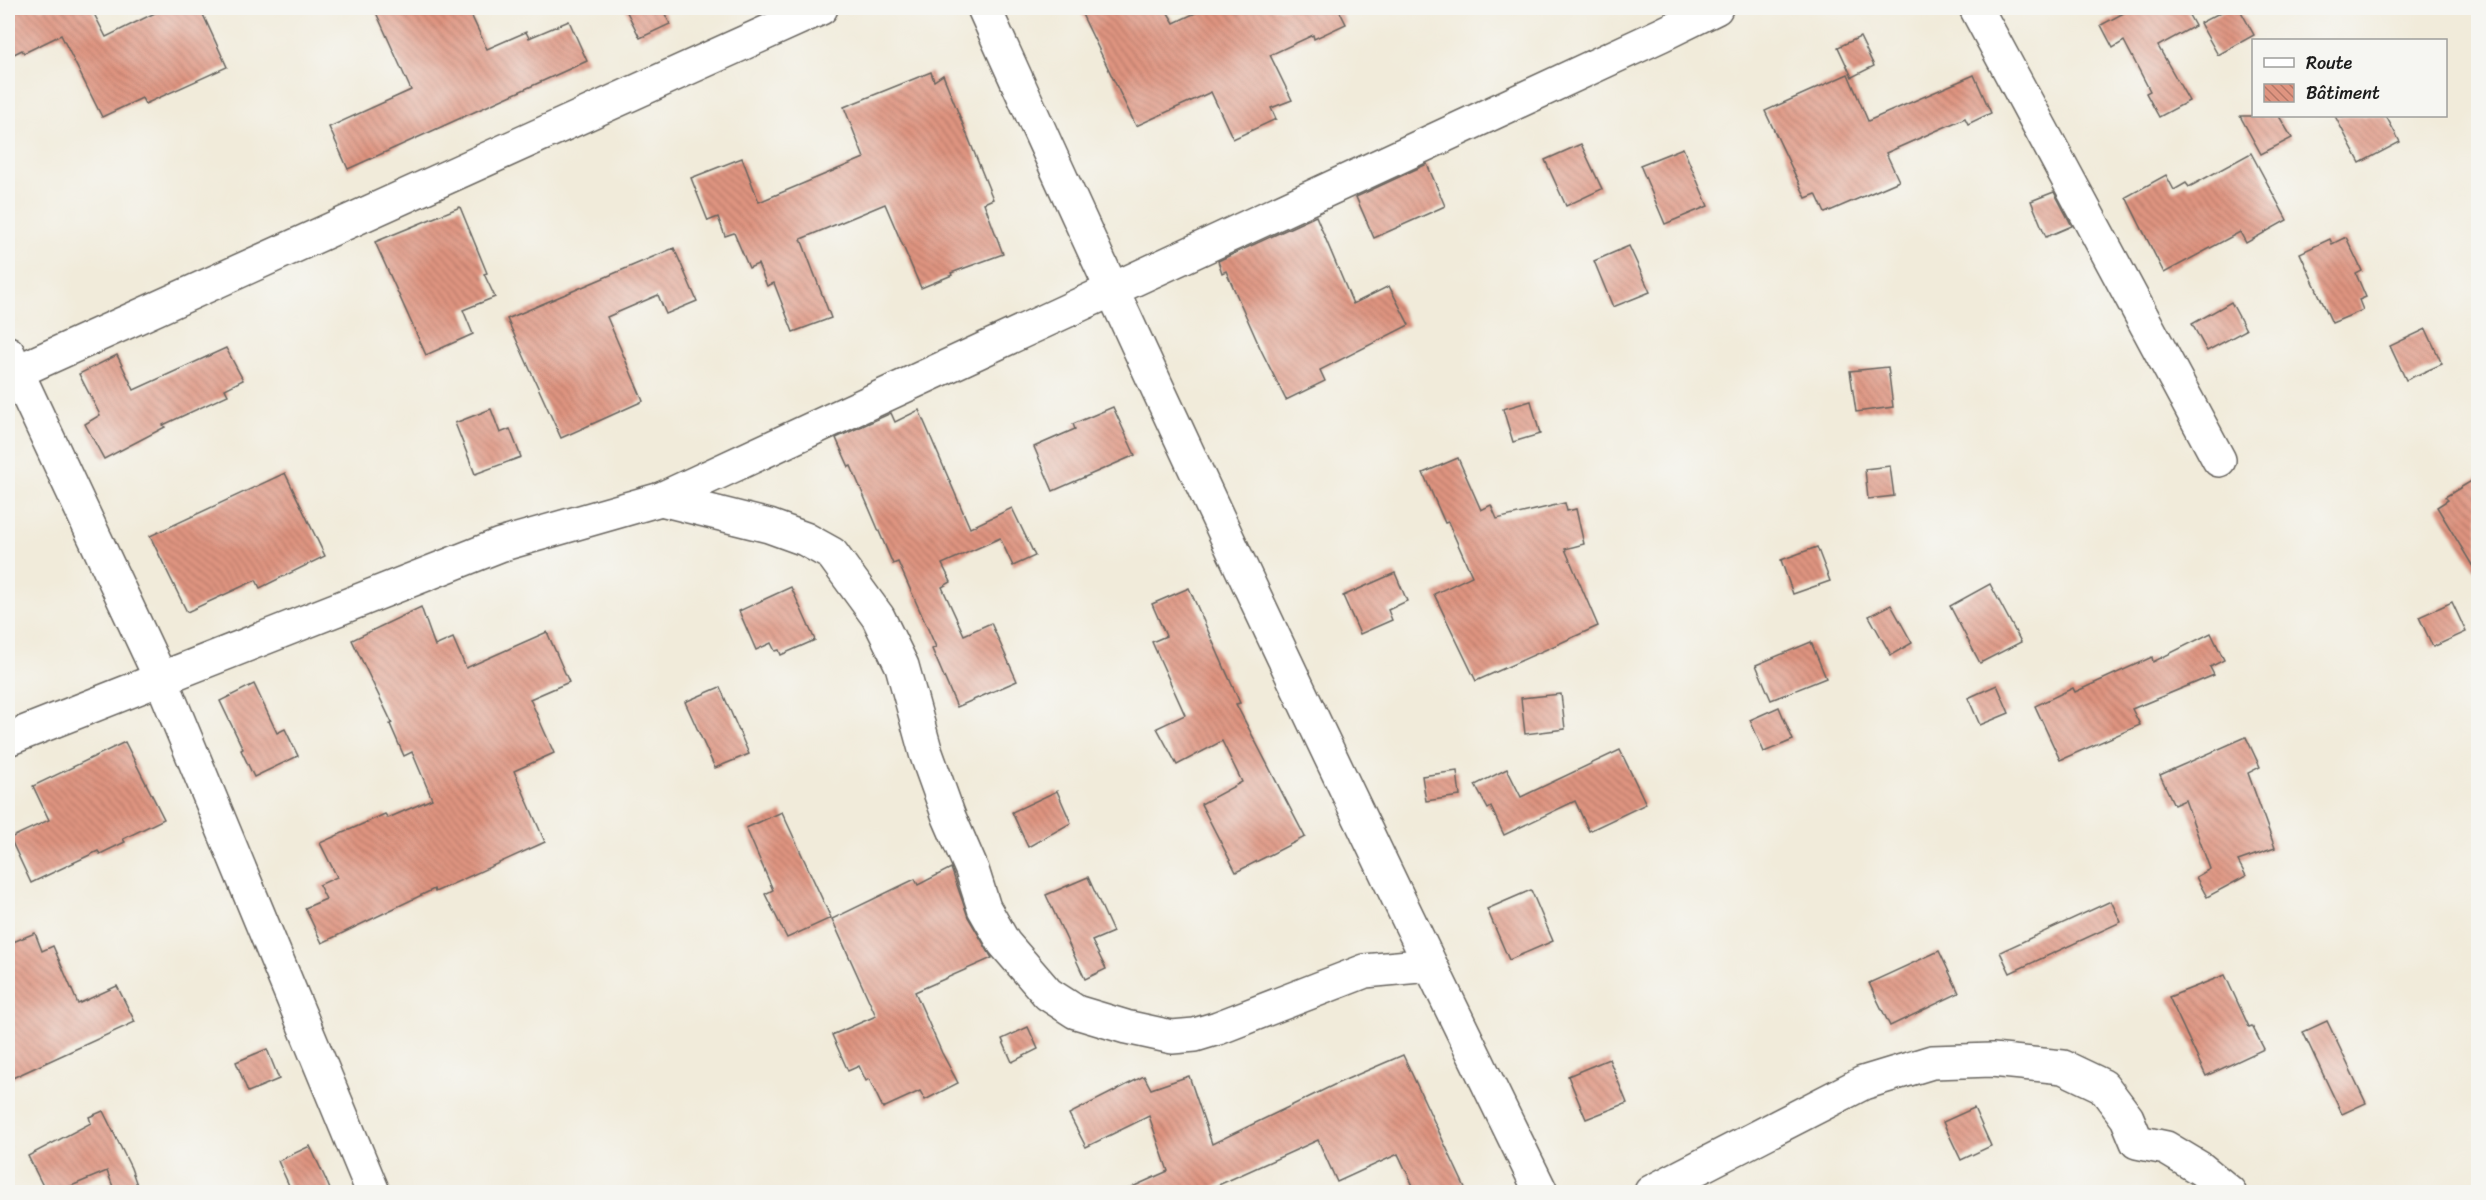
<svg xmlns="http://www.w3.org/2000/svg" width="2486" height="1200" viewBox="0 0 2486 1200" font-family="Sriracha,sans-serif">
<style>
.building{fill:url(#building-back-hatch)}
.lines{fill:none;stroke-linecap:round;stroke-linejoin:round}
.minor-casing{stroke:#67645e;stroke-width:36}
.minor{stroke:#fff;stroke-width:33}
</style>
<defs>
<pattern id="building-back-hatch" width="6" height="6" patternUnits="userSpaceOnUse" patternTransform="scale(1.5)"><rect width="6" height="6" fill="#df9480"/><path d="M-1 5l2 2M0 0l6 6M5-1l2 2" fill="none" stroke="#b47868"/></pattern>
</defs>
<rect width="100%" height="100%" fill="#f6f6f2"/>
<filter id="ink" filterUnits="userSpaceOnUse"><feTurbulence type="fractalNoise" baseFrequency=".0167" numOctaves="2"/><feDisplacementMap in="SourceGraphic" scale="12" xChannelSelector="R" yChannelSelector="G"/><feConvolveMatrix kernelMatrix="1 2 1 2 8 2 1 2 1" color-interpolation-filters="sRGB"/></filter>
<filter id="wash" filterUnits="userSpaceOnUse"><feTurbulence type="fractalNoise" baseFrequency=".008" numOctaves="4" result="noise"/><feDisplacementMap in="SourceGraphic" scale="24" xChannelSelector="R" yChannelSelector="G"/><feGaussianBlur stdDeviation="1.35" result="paint"/><feColorMatrix in="noise" values="0 0 0 0 0 0 0 0 0 0 0 0 0 0 0 0 0 1.4 0 .05"/><feComposite in="paint" operator="in"/></filter>
<g filter="url(#wash)">
<rect width="100%" height="100%" fill="#f1ebda"/>
<g id="blocks">
<g class="building">
<path d="M 8,8 L 91,8 L 106,37 L 165,8 L 200,8 L 227,67 L 145,104 L 142,98 L 102,117 L 61,35 L 24,53 L 22,50 L 8,57 Z"/>
<path d="M 374,8 L 468,8 L 487,49 L 526,32 L 529,38 L 569,21 L 587,61 L 348,169 L 329,127 L 411,90 Z"/>
<path d="M 625,8 L 662,8 L 670,24 L 640,38 Z"/>
<path d="M 1079,8 L 1165,8 L 1174,23 L 1206,8 L 1338,8 L 1346,24 L 1314,39 L 1313,35 L 1270,55 L 1292,100 L 1271,108 L 1276,119 L 1233,139 L 1211,92 L 1136,126 Z"/>
<path d="M 2133,8 L 2185,8 L 2195,26 L 2158,46 L 2189,101 L 2159,117 L 2146,93 L 2150,91 L 2124,41 L 2113,48 L 2101,25 Z"/>
<path d="M 2229,8 L 2239,8 L 2254,35 L 2218,55 L 2200,23 Z"/>
<path d="M 1860,37 L 1874,66 L 1852,77 L 1838,47 Z"/>
<path d="M 931,72 L 934,81 L 943,75 L 993,199 L 984,203 L 1003,254 L 951,273 L 952,275 L 921,288 L 885,204 L 801,239 L 831,318 L 793,332 L 774,283 L 767,286 L 758,264 L 749,268 L 734,233 L 725,236 L 718,217 L 708,221 L 691,178 L 742,158 L 759,202 L 864,158 L 844,107 Z"/>
<path d="M 1848,74 L 1868,121 L 1974,75 L 1991,113 L 1968,124 L 1965,118 L 1886,153 L 1899,181 L 1825,213 L 1816,194 L 1806,198 L 1765,111 Z"/>
<path d="M 2240,116 L 2279,116 L 2292,138 L 2261,154 Z"/>
<path d="M 2335,116 L 2386,116 L 2400,142 L 2360,163 Z"/>
<path d="M 1581,144 L 1602,189 L 1566,206 L 1545,160 Z"/>
<path d="M 1683,148 L 1708,206 L 1665,224 L 1640,165 Z"/>
<path d="M 2251,153 L 2287,220 L 2246,243 L 2240,232 L 2164,273 L 2126,197 L 2166,175 L 2174,190 L 2186,183 L 2189,187 Z"/>
<path d="M 1427,164 L 1445,206 L 1374,238 L 1356,197 Z"/>
<path d="M 2054,192 L 2072,226 L 2046,237 L 2031,201 Z"/>
<path d="M 460,207 L 487,273 L 484,274 L 495,297 L 463,310 L 473,334 L 426,355 L 375,242 Z"/>
<path d="M 1316,216 L 1353,304 L 1389,286 L 1409,325 L 1320,370 L 1325,381 L 1286,400 L 1261,350 L 1226,271 L 1222,273 L 1218,261 Z"/>
<path d="M 2346,237 L 2362,271 L 2356,274 L 2366,297 L 2359,300 L 2363,310 L 2332,323 L 2300,253 L 2330,239 L 2332,244 Z"/>
<path d="M 1629,246 L 1650,292 L 1613,307 L 1594,261 Z"/>
<path d="M 674,248 L 697,301 L 666,314 L 658,295 L 607,317 L 643,401 L 561,438 L 507,319 Z"/>
<path d="M 2231,302 L 2246,330 L 2207,351 L 2192,324 Z"/>
<path d="M 2426,329 L 2442,364 L 2406,380 L 2390,346 Z"/>
<path d="M 226,348 L 243,380 L 225,389 L 228,395 L 163,425 L 165,427 L 104,459 L 85,424 L 100,415 L 79,374 L 117,355 L 134,390 Z"/>
<path d="M 1888,367 L 1893,407 L 1856,412 L 1850,371 Z"/>
<path d="M 1531,401 L 1540,434 L 1513,442 L 1503,409 Z"/>
<path d="M 1113,407 L 1135,455 L 1053,491 L 1034,447 L 1075,429 L 1073,424 Z"/>
<path d="M 491,409 L 500,433 L 510,429 L 521,457 L 475,474 L 455,423 Z"/>
<path d="M 919,410 L 970,528 L 1012,508 L 1035,556 L 1013,566 L 1000,538 L 942,564 L 951,582 L 942,587 L 964,635 L 991,623 L 1017,681 L 957,707 L 932,649 L 936,647 L 898,562 L 893,564 L 851,466 L 849,467 L 836,438 L 891,413 L 895,422 Z"/>
<path d="M 1458,458 L 1481,510 L 1491,505 L 1497,519 L 1565,503 L 1567,511 L 1576,509 L 1584,544 L 1565,549 L 1598,626 L 1476,681 L 1434,594 L 1472,576 L 1448,522 L 1445,523 L 1423,473 Z"/>
<path d="M 1890,466 L 1894,496 L 1868,499 L 1865,469 Z"/>
<path d="M 285,473 L 325,556 L 260,588 L 256,580 L 187,612 L 150,536 Z"/>
<path d="M 2478,477 L 2478,575 L 2437,507 L 2448,500 L 2445,497 Z"/>
<path d="M 1817,547 L 1830,581 L 1793,594 L 1781,560 Z"/>
<path d="M 1395,573 L 1407,601 L 1388,610 L 1392,620 L 1360,634 L 1343,596 Z"/>
<path d="M 1990,584 L 2021,642 L 1980,663 L 1950,606 Z"/>
<path d="M 791,587 L 815,640 L 781,655 L 779,650 L 775,651 L 771,643 L 756,650 L 739,611 Z"/>
<path d="M 1189,588 L 1240,703 L 1236,704 L 1305,837 L 1236,872 L 1201,804 L 1242,782 L 1222,741 L 1177,765 L 1157,728 L 1185,715 L 1152,642 L 1166,636 L 1152,604 Z"/>
<path d="M 2452,602 L 2466,632 L 2433,647 L 2419,617 Z"/>
<path d="M 1891,605 L 1912,643 L 1891,655 L 1869,616 Z"/>
<path d="M 421,607 L 435,646 L 453,638 L 466,668 L 547,632 L 569,682 L 530,699 L 554,753 L 514,771 L 545,842 L 435,892 L 434,889 L 322,943 L 305,908 L 326,899 L 319,885 L 337,877 L 320,843 L 385,814 L 388,818 L 432,799 L 412,752 L 404,756 L 390,724 L 392,723 L 352,640 Z"/>
<path d="M 2211,633 L 2224,660 L 2210,667 L 2214,675 L 2132,709 L 2140,725 L 2060,760 L 2035,706 L 2073,688 L 2075,692 L 2152,657 L 2153,662 Z"/>
<path d="M 1811,642 L 1826,678 L 1771,700 L 1756,665 Z"/>
<path d="M 254,684 L 277,733 L 285,729 L 298,756 L 254,777 L 241,750 L 243,749 L 220,701 Z"/>
<path d="M 1997,685 L 2009,713 L 1980,725 L 1968,698 Z"/>
<path d="M 720,687 L 749,754 L 715,768 L 685,702 Z"/>
<path d="M 1561,694 L 1565,729 L 1525,734 L 1521,698 Z"/>
<path d="M 1779,707 L 1793,740 L 1764,752 L 1750,720 Z"/>
<path d="M 2246,737 L 2260,767 L 2248,773 L 2275,848 L 2238,861 L 2246,876 L 2207,897 L 2196,877 L 2210,869 L 2185,800 L 2174,805 L 2160,775 Z"/>
<path d="M 125,742 L 164,819 L 123,839 L 125,842 L 100,854 L 98,851 L 31,883 L 10,838 L 49,820 L 33,786 Z"/>
<path d="M 1620,750 L 1646,804 L 1589,831 L 1575,801 L 1504,835 L 1491,807 L 1488,809 L 1475,785 L 1507,769 L 1521,797 Z"/>
<path d="M 1457,771 L 1460,796 L 1426,801 L 1422,776 Z"/>
<path d="M 1057,791 L 1071,823 L 1028,847 L 1012,812 Z"/>
<path d="M 782,812 L 831,918 L 787,938 L 765,894 L 773,890 L 746,828 Z"/>
<path d="M 951,868 L 968,917 L 992,958 L 915,992 L 942,1053 L 958,1083 L 925,1100 L 920,1091 L 883,1108 L 869,1079 L 866,1081 L 859,1066 L 848,1071 L 832,1035 L 876,1016 L 832,919 L 915,879 L 918,885 Z"/>
<path d="M 1088,877 L 1113,932 L 1092,941 L 1106,969 L 1085,979 L 1046,895 Z"/>
<path d="M 1531,890 L 1553,941 L 1509,960 L 1487,909 Z"/>
<path d="M 2111,901 L 2121,922 L 2010,973 L 2000,952 Z"/>
<path d="M 35,933 L 42,951 L 53,946 L 78,1004 L 117,986 L 135,1022 L 8,1080 L 8,944 Z"/>
<path d="M 1939,951 L 1959,993 L 1890,1026 L 1869,983 Z"/>
<path d="M 2225,975 L 2249,1027 L 2252,1026 L 2264,1049 L 2206,1076 L 2169,997 Z"/>
<path d="M 2327,1021 L 2366,1103 L 2342,1114 L 2303,1032 Z"/>
<path d="M 1028,1027 L 1038,1049 L 1012,1062 L 1002,1039 Z"/>
<path d="M 267,1049 L 279,1079 L 248,1092 L 236,1062 Z"/>
<path d="M 1403,1055 L 1467,1192 L 1416,1192 L 1398,1154 L 1337,1182 L 1318,1140 L 1203,1192 L 1121,1192 L 1168,1171 L 1149,1116 L 1086,1147 L 1069,1114 L 1144,1076 L 1151,1089 L 1189,1076 L 1212,1144 L 1338,1083 Z"/>
<path d="M 1609,1059 L 1627,1103 L 1586,1119 L 1568,1076 Z"/>
<path d="M 1974,1108 L 1991,1146 L 1961,1160 L 1943,1122 Z"/>
<path d="M 103,1111 L 131,1168 L 138,1188 L 125,1192 L 115,1192 L 107,1171 L 57,1192 L 46,1192 L 28,1156 L 91,1123 L 89,1117 Z"/>
<path d="M 310,1146 L 327,1182 L 331,1192 L 292,1192 L 278,1161 Z"/>
</g>
</g>
</g>
<g filter="url(#ink)">
<use href="#blocks" fill-opacity="0" stroke="#67645e" stroke-width="1.5"/>
<g class="lines">
<defs>
<g id="minor">
<path d="M 984,8 C 1163,406 1349,801 1541,1192"/>
<path d="M 1976,8 L 2219,460"/>
<path d="M 8,353 L 161,679 L 373,1192"/>
<path d="M 16,372 L 821,8"/>
<path d="M 661,499 L 769,526 L 805,539 L 832,554 L 878,617 L 902,666 L 926,753 L 949,817 L 972,870 L 984,908 L 1004,943 L 1048,994 L 1076,1012 L 1126,1027 L 1172,1037 L 1195,1035 L 1218,1028 L 1365,971 L 1430,965"/>
<path d="M 8,739 L 500,545 L 661,499 L 1661,35 L 1716,8"/>
<path d="M 1651,1192 L 1863,1083 L 1932,1062 L 1992,1060 L 2063,1067 L 2103,1086 L 2127,1118 L 2137,1142 L 2166,1148 L 2201,1169 L 2229,1192"/>
</g>
</defs>
<use href="#minor" class="minor-casing"/>
<use href="#minor" class="minor"/>
</g>
</g>
<rect width="2486" height="1200" fill="none" stroke="#f6f6f2" stroke-width="30"/>
<rect x="2252" y="39" width="195" height="78" fill="#f6f6f2" stroke="#9f9f9c" stroke-width="1.5"/>
<rect x="2264" y="58" width="30" height="9" fill="#ffffff" stroke="#9f9f9c" stroke-width="1.5"/>
<text x="2306" y="69" font-size="18" fill="#1c1c1c">Route</text>
<rect x="2264" y="84" width="30" height="18" fill="url(#building-back-hatch)" stroke="#9f9f9c" stroke-width="1.5"/>
<text x="2306" y="99" font-size="18" fill="#1c1c1c">Bâtiment</text>
</svg>
